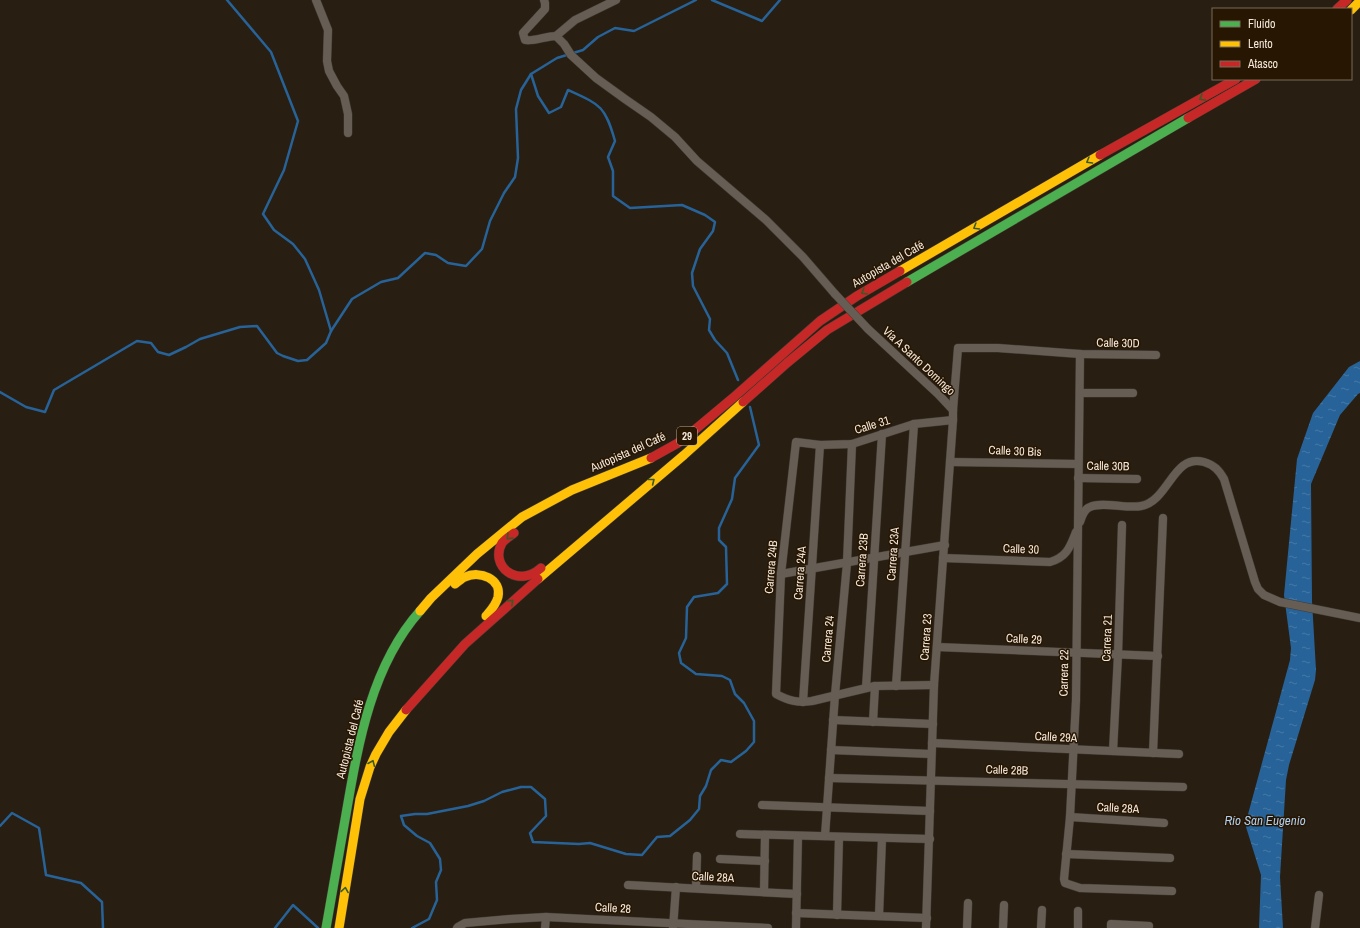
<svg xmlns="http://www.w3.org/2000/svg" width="1360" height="928" viewBox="0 0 1360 928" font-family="'Archivo Narrow',sans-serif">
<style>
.water{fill:url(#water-ripples)}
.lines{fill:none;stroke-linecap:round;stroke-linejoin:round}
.stream{stroke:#276398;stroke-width:2.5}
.street-casing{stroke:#423a31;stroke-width:9}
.fast-casing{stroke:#423a31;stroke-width:10}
.slow-casing{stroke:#423a31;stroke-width:10}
.jam-casing{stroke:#423a31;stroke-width:10}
.street{stroke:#665e55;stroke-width:8}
.fast{stroke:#4caf50;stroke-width:9}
.slow{stroke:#ffc107;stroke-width:9}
.jam{stroke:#c62828;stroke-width:9}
.street-bridge-casing{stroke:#423a31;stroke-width:9;stroke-linecap:butt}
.street-bridge{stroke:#665e55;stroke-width:8}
.oneway{stroke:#385b25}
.labels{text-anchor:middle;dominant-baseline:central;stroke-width:3;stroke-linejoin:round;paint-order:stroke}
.shield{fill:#271601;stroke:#b6a899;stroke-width:1}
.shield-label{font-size:11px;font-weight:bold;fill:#f3e7da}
.street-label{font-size:12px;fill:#f3e7da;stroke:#271601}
.water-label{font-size:13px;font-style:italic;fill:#afcff0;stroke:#271601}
</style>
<defs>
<pattern id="water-ripples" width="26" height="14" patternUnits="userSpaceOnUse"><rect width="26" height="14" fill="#276398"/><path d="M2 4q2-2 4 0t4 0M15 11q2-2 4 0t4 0" fill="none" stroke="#4779a6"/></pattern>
</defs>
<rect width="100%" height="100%" fill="#281e12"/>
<path class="water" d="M 1360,361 L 1360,393 L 1358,394 L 1340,415 L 1311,484 L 1312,601 L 1316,670 L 1315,680 L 1289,765 L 1286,780 L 1280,877 L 1283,928 L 1259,928 L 1261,875 L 1246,827 L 1247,818 L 1290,660 L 1291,648 L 1284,595 L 1297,459 L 1313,413 L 1349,367 Z"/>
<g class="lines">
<g class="stream">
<path d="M 227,0 L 271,52 L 298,121 L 284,170 L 263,214 L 274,230 L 293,244 L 305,259 L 319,290 L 331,331"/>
<path d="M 712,0 L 762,21 L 780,0"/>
<path d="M 531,74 L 538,96 L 549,113 L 561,107 L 568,90 C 601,105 605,106 615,141 L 608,157 L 613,171 L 613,196 L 630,208 L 682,205 L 705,215 L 715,222 L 713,231 L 700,249 L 692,273 L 693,286 L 710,319 L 709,330 L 715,340 L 727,353 L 738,380"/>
<path d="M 0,392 L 26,407 L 45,412 L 54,390 L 137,341 L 151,343 L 158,352 L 169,355 L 186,347 L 200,339 L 240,327 L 257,326 L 277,353 L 283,356 L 298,361 L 307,360 L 326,343 L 331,331 L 352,299 L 381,282 L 398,278 L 425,253 L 436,255 L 448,263 L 466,266 L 482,249 L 490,221 L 504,193 L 515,177 L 518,158 L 516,109 L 521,90 L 531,74 L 557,58 L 583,50 L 598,37 L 615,28 L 634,31 L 696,0"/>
<path d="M 0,826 L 12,813 L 39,828 L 46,875 L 81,883 L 102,902 L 103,928"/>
<path d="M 275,928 L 293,905 L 318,928"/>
<path d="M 412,928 L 429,919 L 437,900 L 436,882 L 441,870 L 440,859 L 430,843 L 417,836 L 404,825 L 401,816 L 415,814 L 427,814 L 468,806 L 484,801 L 502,792 L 521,787 L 531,787 L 545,799 L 546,816 L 530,833 L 533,842 L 579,844 L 590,843 L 626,854 L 642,855 L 657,837 L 670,836 L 690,820 L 699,809 L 700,796 L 706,786 L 711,770 L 721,760 L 731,762 L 746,751 L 754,742 L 754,721 L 744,703 L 735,694 L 730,680 L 722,676 L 696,674 L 681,663 L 679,653 L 686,638 L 687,607 L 694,597 L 718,593 L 727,584 L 726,547 L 719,540 L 719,528 L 732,499 L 735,478 L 759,445 L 750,407"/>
</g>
<defs>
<g id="street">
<path d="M 316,0 L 328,30 L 327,61 L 329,71 L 337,86 L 344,96 L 348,114 L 348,133"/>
<path d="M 544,0 L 545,3 L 545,9 L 523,33 L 525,40 C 532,42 547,36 556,36"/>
<path d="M 616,0 L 575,20 L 556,36 L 564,44 L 571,55 L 596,78 L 625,99 L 651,117 L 675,137 L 697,161 L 766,220 L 803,257 L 835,294"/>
<path d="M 868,329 L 938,394 L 953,410"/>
<path d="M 1080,354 L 1076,700 L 1070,817 L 1064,879 L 1065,883 L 1080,888 L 1172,891"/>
<path d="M 1080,393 L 1133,393"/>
<path d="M 950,462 L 1078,464"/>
<path d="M 1078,478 L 1137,479"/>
<path d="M 1080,522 C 1082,516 1084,509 1090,507 C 1101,501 1128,509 1141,506 C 1169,501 1173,453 1204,462 C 1214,465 1219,470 1224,479 L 1255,582 L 1258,589 L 1264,595 L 1280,602 L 1360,618"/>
<path d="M 943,558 L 1050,562 C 1067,557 1070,547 1076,532"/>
<path d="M 781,574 L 945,545"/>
<path d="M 937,647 L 1158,656"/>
<path d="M 934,685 L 875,686 L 812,701 C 798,703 789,701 776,694 L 781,574 L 796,442 L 820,445 L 852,444 L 914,424 L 953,420"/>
<path d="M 896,686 L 914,424"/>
<path d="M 866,688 L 882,434"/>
<path d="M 803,702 L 820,445"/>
<path d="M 833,720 L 933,724"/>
<path d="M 873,722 L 875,686"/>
<path d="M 932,743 L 1179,754"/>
<path d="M 831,750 L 931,754"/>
<path d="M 1113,751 L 1118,655 L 1122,525"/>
<path d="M 1153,753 L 1163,518"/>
<path d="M 829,778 L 1183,787"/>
<path d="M 762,805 L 930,811"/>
<path d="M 1070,817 L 1164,823"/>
<path d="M 740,834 L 930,839"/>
<path d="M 825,836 L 835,695 L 847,563 L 852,444"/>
<path d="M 1066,854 L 1170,858"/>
<path d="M 720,859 L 765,861"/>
<path d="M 628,885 L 797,894"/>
<path d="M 696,888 L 697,856"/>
<path d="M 764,892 L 765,835"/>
<path d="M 796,913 L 927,918"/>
<path d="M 837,915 L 839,837"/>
<path d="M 879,916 L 882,838"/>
<path d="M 457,928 L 458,927 L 465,923 L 510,919 L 546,917 L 768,928"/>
<path d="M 545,928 L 546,917"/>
<path d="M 673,928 L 676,887"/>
<path d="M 796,928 L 798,836"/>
<path d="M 926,928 L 934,685 L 953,420 L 953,410 L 958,348 L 998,348 L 1080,354 L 1156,355"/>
<path d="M 967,928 L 968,903"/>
<path d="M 1003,928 L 1004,905"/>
<path d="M 1041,928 L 1042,910"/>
<path d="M 1078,928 L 1078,911"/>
<path d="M 1111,928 L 1111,924 L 1149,926"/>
<path d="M 1315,928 L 1319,895"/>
</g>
<g id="fast">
<path d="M 907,282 L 1188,118"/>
<path d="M 326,928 C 333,890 339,852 346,814 C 358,745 371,666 420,611"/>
</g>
<g id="slow">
<path d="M 1351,10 L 1360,1"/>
<path d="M 900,271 L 1100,155"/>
<path d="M 538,579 L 684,455 L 743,402"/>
<path d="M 455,584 C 458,582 462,578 465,577 C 480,570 502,579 498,597 C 496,605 491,610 486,616"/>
<path d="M 420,611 L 431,598 L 477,554 L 522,517 L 572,490 L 651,458"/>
<path d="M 339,928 L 360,799 L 370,767 L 376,754 L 389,732 L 406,710"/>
</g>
<g id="jam">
<path d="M 1337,9 L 1347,0"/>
<path d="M 1188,118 L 1256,79"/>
<path d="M 1100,155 L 1236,79"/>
<path d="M 743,402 L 787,363 L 827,330 L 907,282"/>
<path d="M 651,458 L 678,443 L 691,433 L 734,397 L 820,321 L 857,296 L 900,271"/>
<path d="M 514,533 C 510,536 505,539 502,543 C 489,566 518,589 541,568"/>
<path d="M 406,710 L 465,644 L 538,579"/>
</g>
</defs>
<use href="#street" class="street-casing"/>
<use href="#fast" class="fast-casing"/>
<use href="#slow" class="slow-casing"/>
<use href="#jam" class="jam-casing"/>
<use href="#street" class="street"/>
<use href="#fast" class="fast"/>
<use href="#slow" class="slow"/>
<use href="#jam" class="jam"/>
<defs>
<path id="street-bridge" d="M 835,294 L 868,329"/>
</defs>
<use href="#street-bridge" class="street-bridge-casing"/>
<use href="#street-bridge" class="street-bridge"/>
</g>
<defs><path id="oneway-chevron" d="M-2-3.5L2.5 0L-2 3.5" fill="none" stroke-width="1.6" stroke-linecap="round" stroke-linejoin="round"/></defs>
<g class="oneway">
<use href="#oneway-chevron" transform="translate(1202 98) rotate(151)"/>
<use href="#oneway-chevron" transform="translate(1089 161) rotate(150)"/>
<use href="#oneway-chevron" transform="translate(976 227) rotate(149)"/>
<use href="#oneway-chevron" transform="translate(864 292) rotate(150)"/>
<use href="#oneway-chevron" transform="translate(652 481) rotate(-38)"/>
<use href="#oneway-chevron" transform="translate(509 537) rotate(136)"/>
<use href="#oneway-chevron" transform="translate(511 602) rotate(-42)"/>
<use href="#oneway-chevron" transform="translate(372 763) rotate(-67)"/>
<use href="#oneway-chevron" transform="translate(345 890) rotate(-81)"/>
</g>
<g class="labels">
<rect class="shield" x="677" y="427" width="20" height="18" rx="3"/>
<g class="shield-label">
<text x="687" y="436">29</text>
</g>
<g class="street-label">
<text transform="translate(888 264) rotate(-30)">Autopista del Café</text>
<text transform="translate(1118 343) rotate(1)">Calle 30D</text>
<text transform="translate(919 361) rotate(43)">Vía A Santo Domingo</text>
<text transform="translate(872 425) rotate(-17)">Calle 31</text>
<text transform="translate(1015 451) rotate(2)">Calle 30 Bis</text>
<text transform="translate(628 452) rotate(-24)">Autopista del Café</text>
<text transform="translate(1108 466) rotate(1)">Calle 30B</text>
<text transform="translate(1021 549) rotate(2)">Calle 30</text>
<text transform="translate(893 554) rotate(-86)">Carrera 23A</text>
<text transform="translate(862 560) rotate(-86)">Carrera 23B</text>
<text transform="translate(771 567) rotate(-85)">Carrera 24B</text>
<text transform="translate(800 573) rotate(-86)">Carrera 24A</text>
<text transform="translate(926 637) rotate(-86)">Carrera 23</text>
<text transform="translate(1107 638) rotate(-88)">Carrera 21</text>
<text transform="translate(828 639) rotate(-85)">Carrera 24</text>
<text transform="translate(1024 639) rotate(3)">Calle 29</text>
<text transform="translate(1064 673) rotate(-89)">Carrera 22</text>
<text transform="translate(1056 737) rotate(3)">Calle 29A</text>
<text transform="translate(350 739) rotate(-76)">Autopista del Café</text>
<text transform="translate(1007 770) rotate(2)">Calle 28B</text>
<text transform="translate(1118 808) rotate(3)">Calle 28A</text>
<text transform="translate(713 877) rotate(3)">Calle 28A</text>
<text transform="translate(613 908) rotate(3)">Calle 28</text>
</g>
<g class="water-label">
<text x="1265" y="820">Río San Eugenio</text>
</g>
</g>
<rect x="1212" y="8" width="140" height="72" fill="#271601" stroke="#796a58"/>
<rect x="1220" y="21" width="20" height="6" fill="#4caf50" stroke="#796a58"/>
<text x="1248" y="28" font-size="12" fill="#f3e7da">Fluido</text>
<rect x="1220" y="41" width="20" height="6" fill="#ffc107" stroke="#796a58"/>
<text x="1248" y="48" font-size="12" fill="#f3e7da">Lento</text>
<rect x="1220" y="61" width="20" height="6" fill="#c62828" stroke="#796a58"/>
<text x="1248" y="68" font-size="12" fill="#f3e7da">Atasco</text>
</svg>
